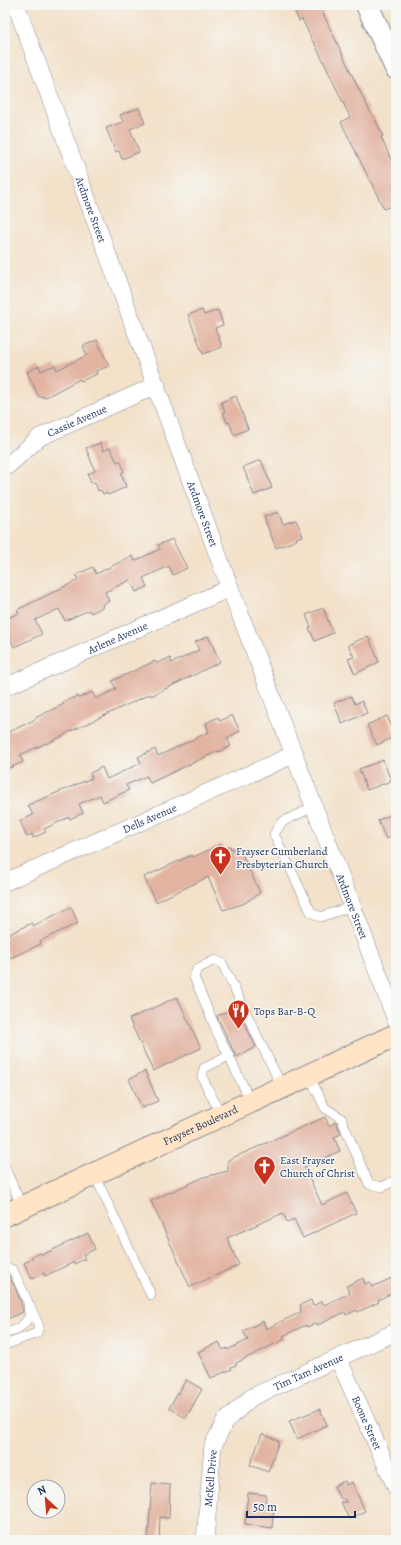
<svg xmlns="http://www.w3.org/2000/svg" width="401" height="1545" viewBox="0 0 401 1545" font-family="Alegreya,serif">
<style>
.building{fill:#e2b3a0}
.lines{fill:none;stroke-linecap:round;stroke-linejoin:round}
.service-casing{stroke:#878894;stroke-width:10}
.minor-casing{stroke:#878894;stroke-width:18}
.tertiary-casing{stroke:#878894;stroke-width:24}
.secondary-casing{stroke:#878894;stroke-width:24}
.service{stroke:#fff;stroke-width:9}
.minor{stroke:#fff;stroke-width:17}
.tertiary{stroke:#fff;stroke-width:22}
.secondary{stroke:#ffe4c6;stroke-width:22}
.labels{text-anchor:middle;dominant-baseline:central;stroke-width:3;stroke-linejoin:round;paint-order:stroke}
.street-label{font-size:11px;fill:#1b2f5e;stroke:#f6f6f2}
.poi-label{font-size:11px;fill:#1b2f5e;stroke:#f6f6f2;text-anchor:start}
</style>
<rect width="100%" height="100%" fill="#f6f6f2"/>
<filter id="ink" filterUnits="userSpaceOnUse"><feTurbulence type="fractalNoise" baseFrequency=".025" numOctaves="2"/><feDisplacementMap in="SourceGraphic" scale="8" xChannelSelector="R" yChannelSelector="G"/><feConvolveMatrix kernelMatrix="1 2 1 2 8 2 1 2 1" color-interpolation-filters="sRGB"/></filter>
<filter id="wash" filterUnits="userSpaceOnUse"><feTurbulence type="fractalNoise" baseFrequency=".012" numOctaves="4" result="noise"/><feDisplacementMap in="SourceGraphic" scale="16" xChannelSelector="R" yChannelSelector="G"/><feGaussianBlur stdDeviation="0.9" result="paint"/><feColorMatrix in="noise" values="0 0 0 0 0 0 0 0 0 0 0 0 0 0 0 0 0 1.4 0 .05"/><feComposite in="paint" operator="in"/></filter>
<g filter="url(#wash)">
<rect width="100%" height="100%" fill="#f3e1c9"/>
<g id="blocks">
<g class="building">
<path d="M 292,5 L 319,5 L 365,102 L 373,117 L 374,117 L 383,136 L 381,137 L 396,171 L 396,204 L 384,209 L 341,122 L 350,117 L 314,42 L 313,42 L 302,19 L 299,21 Z"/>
<path d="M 139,108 L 145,123 L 130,129 L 139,152 L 122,159 L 119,151 L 116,152 L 106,128 L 123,122 L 120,115 Z"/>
<path d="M 202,310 L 204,315 L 218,310 L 223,325 L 215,328 L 222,347 L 203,354 L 188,315 Z"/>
<path d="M 97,340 L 109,366 L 96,371 L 97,374 L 81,381 L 80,379 L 44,398 L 43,396 L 39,397 L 27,372 L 39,366 L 41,371 L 55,365 L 57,370 L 87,355 L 83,346 Z"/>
<path d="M 236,396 L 248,429 L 234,435 L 229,422 L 227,423 L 223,412 L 225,412 L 221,402 Z"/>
<path d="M 101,443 L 103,451 L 110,448 L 117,462 L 121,461 L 124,472 L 121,473 L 126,487 L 108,495 L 107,493 L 103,494 L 101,490 L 98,491 L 95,482 L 91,483 L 88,474 L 95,471 L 86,448 Z"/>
<path d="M 261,460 L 272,488 L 254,495 L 243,467 Z"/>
<path d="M 278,512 L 283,524 L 296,520 L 303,536 L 296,538 L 297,540 L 276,548 L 264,517 Z"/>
<path d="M 172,539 L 187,568 L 173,575 L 169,566 L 143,578 L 147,587 L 136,592 L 130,580 L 105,592 L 109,601 L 102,605 L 103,607 L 91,613 L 89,610 L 65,621 L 59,609 L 35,620 L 42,634 L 14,647 L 5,626 L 9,624 L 6,619 L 19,613 L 17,610 L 78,580 L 76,575 L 93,567 L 96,574 L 132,556 L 135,561 L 160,549 L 158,545 Z"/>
<path d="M 323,608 L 333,633 L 315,641 L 309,628 L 311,627 L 306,615 Z"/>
<path d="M 208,636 L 220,662 L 151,696 L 150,694 L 65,734 L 65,735 L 46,744 L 46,743 L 20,755 L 23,762 L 5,770 L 5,734 L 36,719 L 35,718 L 64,704 L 63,702 L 78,696 L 79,698 L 92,692 L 96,699 L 116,689 L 112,681 L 155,661 L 157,663 L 170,658 L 172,663 L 199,650 L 195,642 Z"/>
<path d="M 368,636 L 379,662 L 355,674 L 348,659 L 354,657 L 348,645 Z"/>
<path d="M 351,696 L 355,704 L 362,701 L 367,713 L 342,724 L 334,703 Z"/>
<path d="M 232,715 L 240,731 L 227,738 L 231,746 L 219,752 L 218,751 L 150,783 L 147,776 L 126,785 L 129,790 L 103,802 L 100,795 L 79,804 L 83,813 L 70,819 L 69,817 L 44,829 L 46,832 L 33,838 L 32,834 L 27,837 L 20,821 L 33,815 L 28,805 L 92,778 L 90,773 L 102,767 L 107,779 L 141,763 L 138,757 L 155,749 L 158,756 L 209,732 L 206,723 L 218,717 L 220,721 Z"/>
<path d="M 387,716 L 396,736 L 377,745 L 367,725 Z"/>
<path d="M 383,760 L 391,781 L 367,790 L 359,769 Z"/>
<path d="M 396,813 L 396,835 L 386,839 L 378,820 Z"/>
<path d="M 222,844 L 224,849 L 230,846 L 231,849 L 239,847 L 260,893 L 243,904 L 223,910 L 208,877 L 156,902 L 144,877 L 192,855 L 193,857 Z"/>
<path d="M 71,907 L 78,923 L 40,941 L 41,944 L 10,958 L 5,947 L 5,938 L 8,937 L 7,935 L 32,923 L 33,926 Z"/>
<path d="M 177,997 L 201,1048 L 153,1071 L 129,1019 Z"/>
<path d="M 236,1007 L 256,1047 L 236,1057 L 217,1016 Z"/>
<path d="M 145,1071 L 158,1101 L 142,1108 L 129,1079 Z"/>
<path d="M 325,1117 L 329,1126 L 336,1122 L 341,1134 L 334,1137 L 340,1151 L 304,1167 L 322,1205 L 347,1193 L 356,1213 L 303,1238 L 294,1219 L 287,1222 L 283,1213 L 227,1238 L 239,1265 L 190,1287 L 151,1201 L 204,1177 L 228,1171 L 228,1160 Z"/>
<path d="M 88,1233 L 95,1249 L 83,1255 L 85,1259 L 74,1264 L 74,1262 L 45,1276 L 44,1273 L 32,1279 L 24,1263 L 32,1259 L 31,1257 L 41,1253 L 42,1255 Z"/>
<path d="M 5,1273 L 9,1275 L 18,1294 L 22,1306 L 23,1312 L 5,1320 Z"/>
<path d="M 396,1276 L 396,1291 L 378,1300 L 379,1302 L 358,1312 L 357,1310 L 346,1315 L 345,1312 L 318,1325 L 317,1323 L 307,1327 L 306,1325 L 283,1336 L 285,1339 L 236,1363 L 236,1365 L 231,1367 L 232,1369 L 211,1378 L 198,1352 L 219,1342 L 223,1350 L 227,1348 L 227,1350 L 248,1340 L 243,1331 L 263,1321 L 266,1329 L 301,1312 L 300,1305 L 311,1300 L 313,1306 L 322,1301 L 324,1305 L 350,1293 L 346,1286 L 363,1278 L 365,1284 L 370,1282 L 372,1287 Z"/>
<path d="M 186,1380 L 202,1389 L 186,1418 L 169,1408 Z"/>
<path d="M 320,1409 L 327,1425 L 297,1439 L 289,1421 Z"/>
<path d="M 262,1434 L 279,1441 L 268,1472 L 250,1465 Z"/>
<path d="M 345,1481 L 346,1485 L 352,1482 L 365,1511 L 349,1519 L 341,1502 L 346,1502 L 346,1500 L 339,1497 L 334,1486 Z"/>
<path d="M 152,1483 L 170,1485 L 169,1518 L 160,1517 L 159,1540 L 148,1540 Z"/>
<path d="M 248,1493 L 266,1495 L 265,1505 L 274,1506 L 272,1528 L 245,1524 Z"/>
</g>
</g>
</g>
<g filter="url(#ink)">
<use href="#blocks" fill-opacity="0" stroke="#878894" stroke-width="1"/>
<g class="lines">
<defs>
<g id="service">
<path d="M 315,806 L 282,822 L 274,834 L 311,912 L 320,917 L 353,906"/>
<path d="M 309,1075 L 325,1108 L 341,1118 L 369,1184 L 382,1187 L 396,1180"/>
<path d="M 251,1102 L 218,1034 L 194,977 L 197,969 L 215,960 L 222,963 L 282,1087"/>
<path d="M 221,1115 L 202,1077 L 204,1068 L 229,1056"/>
<path d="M 5,1168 L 22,1207"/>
<path d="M 94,1174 L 151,1295"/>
<path d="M 5,1267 L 13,1270 L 39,1326 L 37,1333 L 5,1345"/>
<path d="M 5,1333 C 17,1331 23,1326 30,1316 L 28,1308"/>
</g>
<g id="minor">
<path id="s1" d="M 16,5 L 230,588 L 396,1020"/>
<path id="s2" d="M 5,468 L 40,437 L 157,385"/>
<path id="s3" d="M 5,687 L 230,588"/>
<path id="s4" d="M 5,882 L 295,754"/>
<path id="s5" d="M 338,1358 L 396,1487"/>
<path id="s6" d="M 205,1540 L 213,1445 L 226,1420 L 252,1397 L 396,1332"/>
</g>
<path id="tertiary" d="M 367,5 L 396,68"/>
<g id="secondary">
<path id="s7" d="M 5,1215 L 396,1035"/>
</g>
</defs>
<use href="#service" class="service-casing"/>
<use href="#minor" class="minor-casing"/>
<use href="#tertiary" class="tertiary-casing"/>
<use href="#secondary" class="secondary-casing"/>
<use href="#service" class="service"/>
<use href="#minor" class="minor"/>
<use href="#tertiary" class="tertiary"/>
<use href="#secondary" class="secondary"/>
</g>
</g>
<defs>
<symbol id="church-pin" viewBox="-11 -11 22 30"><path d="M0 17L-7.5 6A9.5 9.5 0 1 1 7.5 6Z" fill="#c8321e" stroke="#f6f6f2"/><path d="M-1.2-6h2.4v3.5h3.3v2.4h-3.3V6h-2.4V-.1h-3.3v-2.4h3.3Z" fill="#fff"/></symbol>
<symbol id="restaurant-pin" viewBox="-11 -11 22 30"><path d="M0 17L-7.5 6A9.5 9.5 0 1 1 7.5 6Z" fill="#c8321e" stroke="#f6f6f2"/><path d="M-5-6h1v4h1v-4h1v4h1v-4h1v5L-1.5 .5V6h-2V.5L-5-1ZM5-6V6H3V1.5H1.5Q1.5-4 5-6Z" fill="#fff"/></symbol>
</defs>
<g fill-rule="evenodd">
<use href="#church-pin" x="208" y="844" width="25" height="34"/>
<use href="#restaurant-pin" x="226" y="998" width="25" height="34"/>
<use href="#church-pin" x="252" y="1154" width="25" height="34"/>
</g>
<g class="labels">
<g class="street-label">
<text stroke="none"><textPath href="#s1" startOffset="218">Ardmore Street</textPath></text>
<text stroke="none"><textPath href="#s2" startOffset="87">Cassie Avenue</textPath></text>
<text stroke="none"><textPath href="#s1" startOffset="542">Ardmore Street</textPath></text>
<text stroke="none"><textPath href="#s3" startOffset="123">Arlene Avenue</textPath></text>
<text stroke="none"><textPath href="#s4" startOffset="158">Dells Avenue</textPath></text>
<text stroke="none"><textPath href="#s1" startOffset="962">Ardmore Street</textPath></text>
<text stroke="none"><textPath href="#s7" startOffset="215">Frayser Boulevard</textPath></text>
<text stroke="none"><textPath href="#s6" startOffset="220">Tim Tam Avenue</textPath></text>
<text stroke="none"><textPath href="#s5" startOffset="71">Boone Street</textPath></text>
<text stroke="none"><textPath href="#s6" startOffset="62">McKell Drive</textPath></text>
</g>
<g class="poi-label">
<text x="236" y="851">Frayser Cumberland<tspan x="236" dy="13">Presbyterian Church</tspan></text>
<text x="254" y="1011">Tops Bar-B-Q</text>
<text x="280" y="1160">East Frayser<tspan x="280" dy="13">Church of Christ</tspan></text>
</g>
</g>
<rect width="401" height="1545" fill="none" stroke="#f6f6f2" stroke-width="20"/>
<g transform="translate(46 1499) rotate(334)"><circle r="19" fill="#f6f6f2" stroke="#9ea6b7"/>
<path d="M0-3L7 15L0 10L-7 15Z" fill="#c8321e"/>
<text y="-6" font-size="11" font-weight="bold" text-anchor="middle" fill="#1b2f5e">N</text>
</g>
<path d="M247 1511v6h108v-6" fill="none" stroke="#1b2f5e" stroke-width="2"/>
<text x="253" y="1511" font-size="12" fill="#1b2f5e" stroke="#f6f6f2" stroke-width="3" paint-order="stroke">50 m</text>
</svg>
